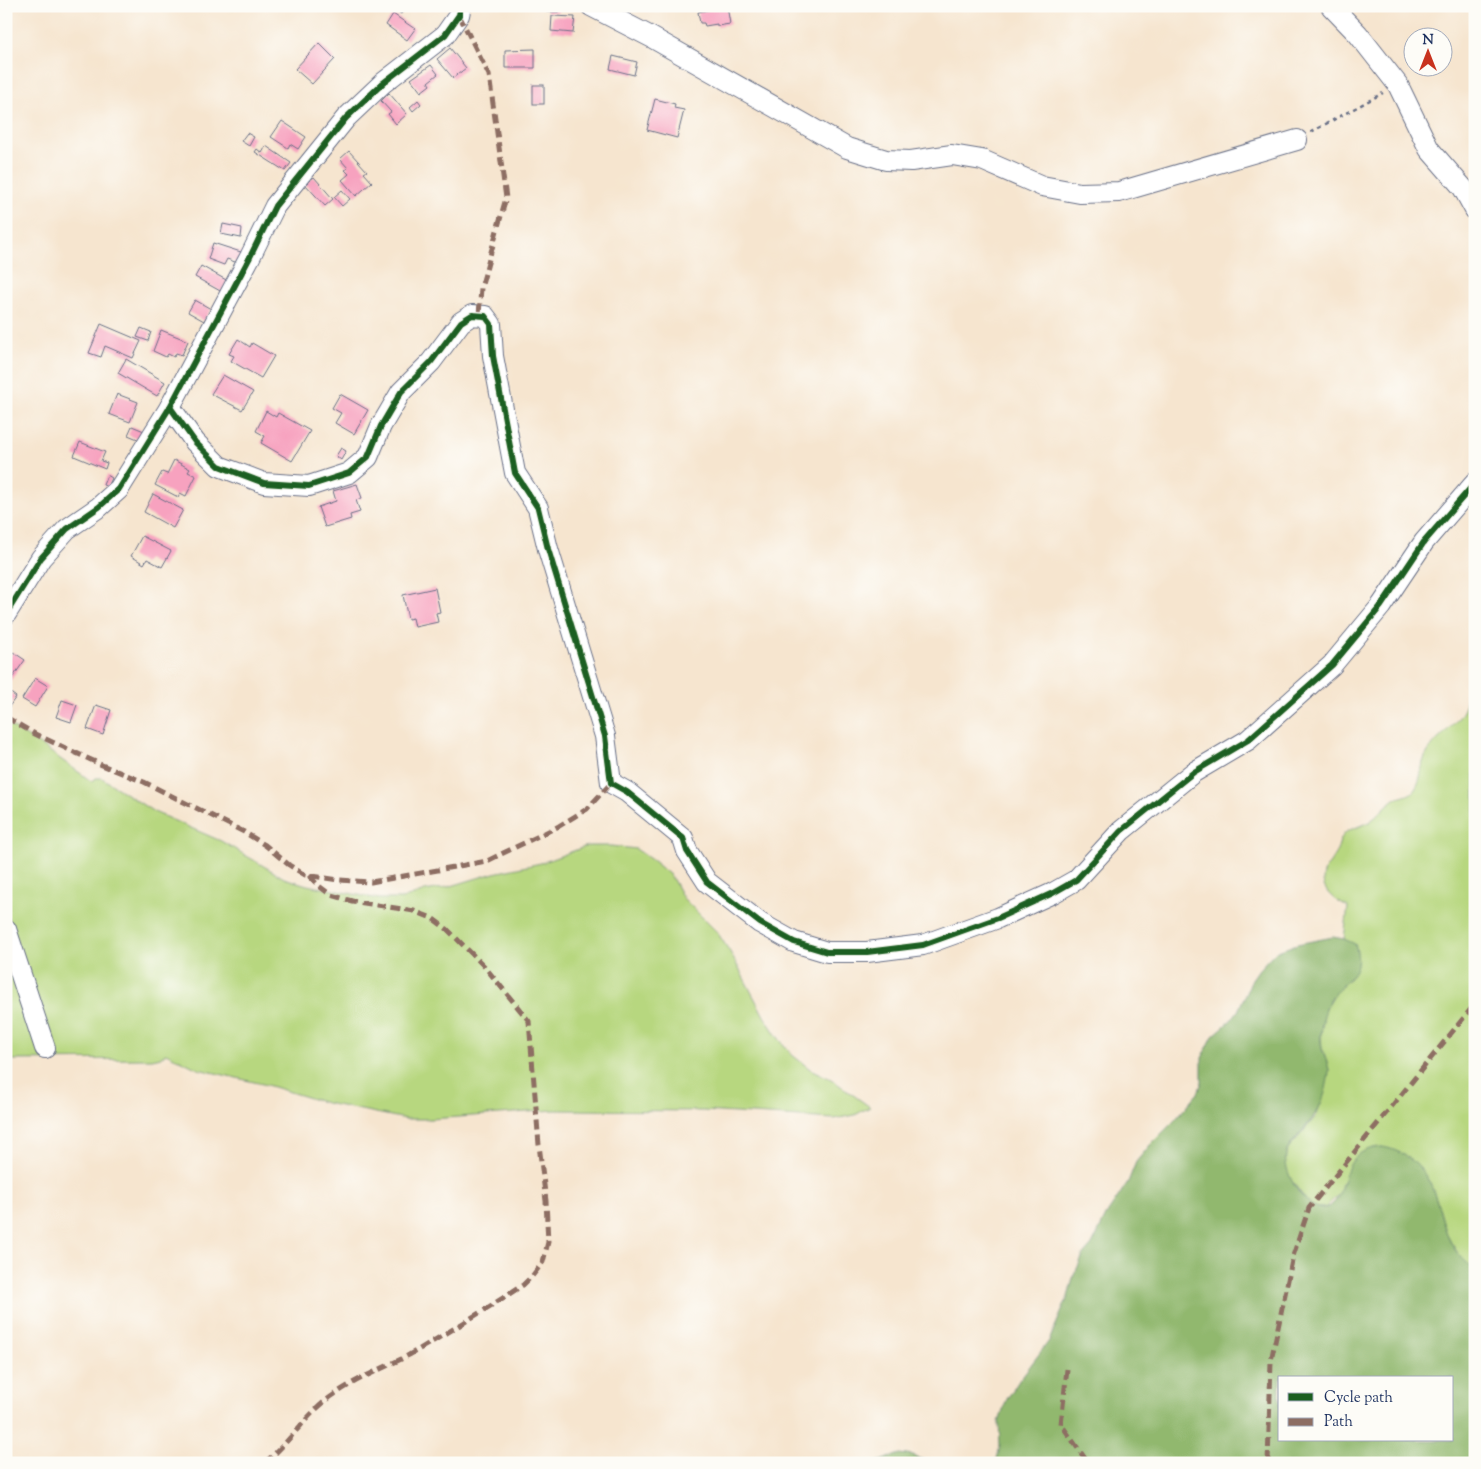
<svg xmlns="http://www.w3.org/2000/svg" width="1481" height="1469" viewBox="0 0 1481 1469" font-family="'Sorts Mill Goudy',serif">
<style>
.green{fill:#b7d77f;stroke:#69836e}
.forest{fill:#91b86e;stroke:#567466;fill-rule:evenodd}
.building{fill:#f7a2bf}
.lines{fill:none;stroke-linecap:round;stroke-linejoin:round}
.minor-casing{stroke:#686f86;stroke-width:22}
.path{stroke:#686f86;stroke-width:2.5;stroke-dasharray:4 4;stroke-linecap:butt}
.minor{stroke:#fff;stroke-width:20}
.quiet{stroke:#8d6e63;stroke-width:5;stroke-dasharray:10 5;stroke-linecap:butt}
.cycleway-casing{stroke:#fdfcf7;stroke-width:9}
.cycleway{stroke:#1b5e20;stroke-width:6}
</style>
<rect width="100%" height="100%" fill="#fdfcf7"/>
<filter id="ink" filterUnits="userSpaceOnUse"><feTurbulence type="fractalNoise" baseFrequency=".02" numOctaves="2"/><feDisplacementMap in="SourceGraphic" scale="10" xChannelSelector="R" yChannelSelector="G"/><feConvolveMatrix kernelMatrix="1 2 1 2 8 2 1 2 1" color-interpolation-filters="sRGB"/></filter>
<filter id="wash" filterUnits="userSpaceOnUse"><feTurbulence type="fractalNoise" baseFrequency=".0096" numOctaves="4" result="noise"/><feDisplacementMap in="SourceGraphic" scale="20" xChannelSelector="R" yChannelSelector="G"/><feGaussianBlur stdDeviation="1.12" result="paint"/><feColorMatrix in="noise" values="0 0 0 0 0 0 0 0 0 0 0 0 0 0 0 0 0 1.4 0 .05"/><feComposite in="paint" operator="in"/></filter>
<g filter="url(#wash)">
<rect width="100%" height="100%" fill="#f6e5cf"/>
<g class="green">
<path d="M 1475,673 L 1475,1270 C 1467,1264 1459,1256 1454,1247 C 1447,1238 1444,1225 1441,1215 C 1431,1178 1420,1157 1381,1147 L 1342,1182 L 1340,1193 L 1325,1208 L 1318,1208 L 1309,1204 L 1288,1176 L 1285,1164 L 1286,1152 L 1316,1116 L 1324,1094 L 1329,1070 L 1322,1048 L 1321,1035 L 1324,1012 L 1336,991 L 1351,977 L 1355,945 L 1344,939 L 1348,907 C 1335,901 1319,890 1324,873 C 1326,867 1333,860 1336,854 C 1339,845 1340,836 1348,831 C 1355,827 1363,826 1369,822 C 1379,816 1385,805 1395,799 C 1402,796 1411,796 1415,789 C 1422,779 1420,767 1425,757 C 1434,739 1452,729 1462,713 C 1469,701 1467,686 1475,673 Z"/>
<path d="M 6,723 L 45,748 L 91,781 L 96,778 L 102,778 L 154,812 L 221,841 L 284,878 L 307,885 L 379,899 L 402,899 L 425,891 L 448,887 L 494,873 L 541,863 L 587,846 L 611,846 L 636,849 L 656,863 L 671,876 L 683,898 L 717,932 L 730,952 L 764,1016 L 777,1036 L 791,1054 L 810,1069 L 831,1079 L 870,1107 L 855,1115 L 834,1119 L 703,1111 L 555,1110 L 431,1119 L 406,1119 L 326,1103 L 267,1085 L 198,1069 L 166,1053 L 161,1057 L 152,1059 L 6,1060 Z"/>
</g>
<g class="forest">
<path d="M 1333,937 L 1344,939 L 1355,944 C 1366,978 1340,978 1328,1004 C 1322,1018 1319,1034 1322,1049 C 1324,1056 1328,1063 1329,1070 C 1329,1076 1327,1083 1326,1089 C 1318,1119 1304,1126 1288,1149 C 1277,1166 1306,1213 1325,1208 C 1348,1202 1337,1161 1367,1150 C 1371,1149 1377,1147 1382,1147 C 1391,1148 1402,1153 1409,1158 C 1440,1182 1436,1214 1452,1245 C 1457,1254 1467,1263 1475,1270 L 1475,1463 L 996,1463 L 1000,1446 L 999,1422 L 1007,1399 L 1020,1379 L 1049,1341 L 1068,1297 L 1074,1275 L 1084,1254 L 1092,1245 L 1108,1212 L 1128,1182 L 1136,1162 L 1151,1144 L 1175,1120 L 1198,1093 L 1202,1082 L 1202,1058 L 1213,1036 L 1231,1020 L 1238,1011 L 1252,979 L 1259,969 L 1275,952 L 1297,944 ZM 1280,1378 L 1452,1378 L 1452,1440 L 1280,1440 Z"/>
<path d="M 900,1454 L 913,1456 L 931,1463 L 874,1463 Z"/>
</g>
<g id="blocks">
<g class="building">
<path d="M 401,6 L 406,8 L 401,14 L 397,11 Z"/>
<rect x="547" y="6" width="11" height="6"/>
<path d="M 727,6 L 730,24 L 717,26 L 717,24 L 705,26 L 704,23 L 700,23 L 698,12 Z"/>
<path d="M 393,14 L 415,29 L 407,40 L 386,25 Z"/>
<path d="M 552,16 L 575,17 L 573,33 L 551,31 Z"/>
<path d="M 319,43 L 335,59 L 312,84 L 295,69 Z"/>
<path d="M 450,48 L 466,68 L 453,78 L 437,59 Z"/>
<path d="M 535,49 L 535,68 L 505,68 L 505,50 Z"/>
<path d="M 613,56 L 637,62 L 634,75 L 610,69 Z"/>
<path d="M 431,65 L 438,74 L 428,82 L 430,85 L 421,92 L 411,79 Z"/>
<rect x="533" y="85" width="11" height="19"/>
<path d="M 389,93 L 407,114 L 396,124 L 388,114 L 391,112 L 381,101 Z"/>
<path d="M 655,99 L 675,104 L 674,108 L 684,110 L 677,138 L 647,130 Z"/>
<path d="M 418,100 L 421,104 L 413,111 L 410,107 Z"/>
<path d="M 282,121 L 306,137 L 298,149 L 290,144 L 288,148 L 271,137 Z"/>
<path d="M 247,133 L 254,137 L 249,146 L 241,141 Z"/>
<path d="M 266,146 L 291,163 L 285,171 L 255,152 L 257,149 L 262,153 Z"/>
<path d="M 349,151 L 367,171 L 364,173 L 372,182 L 356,196 L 342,180 L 349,174 L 345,170 L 348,168 L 340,159 Z"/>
<path d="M 314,177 L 333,199 L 325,206 L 305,184 Z"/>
<path d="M 342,190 L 350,199 L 342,206 L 334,197 Z"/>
<path d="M 223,224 L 242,228 L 241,238 L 221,234 Z"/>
<path d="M 213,243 L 247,254 L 243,265 L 227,259 L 224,265 L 208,259 Z"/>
<path d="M 201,266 L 228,281 L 222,292 L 195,277 Z"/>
<path d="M 195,300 L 211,309 L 204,321 L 188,312 Z"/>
<path d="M 101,324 L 141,341 L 133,358 L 105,346 L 101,357 L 89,353 Z"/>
<path d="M 141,328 L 151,332 L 148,341 L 137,337 Z"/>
<path d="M 161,330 L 188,341 L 182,355 L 176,353 L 174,357 L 168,354 L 166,357 L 153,351 Z"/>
<path d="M 238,339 L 250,347 L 252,343 L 274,356 L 261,378 L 231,361 L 234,356 L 229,354 Z"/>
<path d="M 126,359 L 165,382 L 157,396 L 118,373 Z"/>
<path d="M 223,375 L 253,392 L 242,410 L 211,394 Z"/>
<path d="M 117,394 L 138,402 L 130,422 L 109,414 Z"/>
<path d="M 340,394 L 368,410 L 354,434 L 335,423 L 341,413 L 332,408 Z"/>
<path d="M 266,411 L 276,417 L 278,413 L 310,431 L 292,461 L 261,443 L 265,436 L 256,431 Z"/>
<path d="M 132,426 L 144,431 L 140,440 L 128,435 Z"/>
<path d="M 80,442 L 105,452 L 101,461 L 107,463 L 105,469 L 74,456 Z"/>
<path d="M 341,448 L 346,451 L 341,460 L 336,456 Z"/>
<path d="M 174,460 L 190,469 L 188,472 L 196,476 L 186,496 L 180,493 L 178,497 L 155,485 L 162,472 L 167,474 Z"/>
<path d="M 107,475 L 112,478 L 108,487 L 103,485 Z"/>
<path d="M 357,484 L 362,498 L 356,500 L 360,512 L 350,515 L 351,519 L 325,527 L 318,507 L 336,501 L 333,491 Z"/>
<path d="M 153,494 L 183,510 L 173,528 L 144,512 Z"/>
<path d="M 142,536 L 171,551 L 162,567 L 147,559 L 144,564 L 131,556 Z"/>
<path d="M 435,588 L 440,612 L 436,613 L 438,622 L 415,627 L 413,618 L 408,619 L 403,595 Z"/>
<path d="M 13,652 L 25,660 L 10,681 L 6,679 L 6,661 Z"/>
<path d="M 35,678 L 48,686 L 35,707 L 22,699 Z"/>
<path d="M 8,691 L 16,697 L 8,708 L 6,706 Z"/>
<path d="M 62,700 L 77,705 L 71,722 L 56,717 Z"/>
<path d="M 96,705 L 111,710 L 103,735 L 87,729 Z"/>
</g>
</g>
</g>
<g filter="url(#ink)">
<use href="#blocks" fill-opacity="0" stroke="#686f86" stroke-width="1"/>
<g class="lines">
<defs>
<g id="minor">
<path d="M 591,6 L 651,37 L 847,148 L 886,160 L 911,161 L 952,155 L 982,160 L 1042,186 L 1080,193 L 1119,192 L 1297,140"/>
<path d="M 1331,6 L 1358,34 L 1398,85 L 1429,149 L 1463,188 L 1475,210"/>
<path d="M 170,407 L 195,442 L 219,466 L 264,483 L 309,486 L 349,473 L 368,457 L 381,426 L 401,392 L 431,362 L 461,322 L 472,315 L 485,316 L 491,324 L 493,356 L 515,473 L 538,508 L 548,549 L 605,736 L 611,783 L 627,792 L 683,838 L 687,851 L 707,882 L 760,923 L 794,942 L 827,952 L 867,952 L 923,945 L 998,918 L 1053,893 L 1076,880 L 1121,831 L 1194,772 L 1248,740 L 1332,665 L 1381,606 L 1424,542 L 1475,483"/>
<path d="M 6,614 L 41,558 L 67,529 L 99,507 L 119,489 L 170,407 L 250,257 L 275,206 L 346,118 L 383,83 L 445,35 L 459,15 L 461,6"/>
<path d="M 6,929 L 45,1048"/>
</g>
</defs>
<use href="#minor" class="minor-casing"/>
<path class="path" d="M 1311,132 L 1383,93"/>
<use href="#minor" class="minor"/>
<g class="quiet">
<path d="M 459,15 L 489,75 L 506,198 L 481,288 L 479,315"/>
<path d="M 6,717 L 35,734 L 102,765 L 144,782 L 244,832 L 265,845 L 289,865 L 305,875 L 339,880 L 371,882 L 487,861 L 559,826 L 587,809 L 611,783"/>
<path d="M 1067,1369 L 1061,1424 L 1088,1463"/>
<path d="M 264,1463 C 291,1442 306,1413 335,1394 C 358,1378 384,1368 409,1355 C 448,1333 486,1309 523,1285 L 533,1275 L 543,1262 L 548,1242 L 546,1201 L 539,1145 L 529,1021 L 485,967 L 447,929 L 432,918 L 414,911 L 352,901 L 331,895 L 319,886 L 309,876"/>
<path d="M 1268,1463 L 1271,1361 L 1293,1256 L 1309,1208 L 1475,1004"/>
</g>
<defs>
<g id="cycleway">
<path d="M 170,407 L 195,442 L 219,466 L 264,483 L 309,486 L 349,473 L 368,457 L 381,426 L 401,392 L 431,362 L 461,322 L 472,315 L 485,316 L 491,324 L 493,356 L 515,473 L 538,508 L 548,549 L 605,736 L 611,783 L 627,792 L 683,838 L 687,851 L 707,882 L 760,923 L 794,942 L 827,952 L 867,952 L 923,945 L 998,918 L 1053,893 L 1076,880 L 1121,831 L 1194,772 L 1248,740 L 1332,665 L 1381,606 L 1424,542 L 1475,483"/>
<path d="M 6,614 L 41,558 L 67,529 L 99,507 L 119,489 L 170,407 L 250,257 L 275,206 L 346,118 L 383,83 L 445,35 L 459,15 L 461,6"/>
</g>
</defs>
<use href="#cycleway" class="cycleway-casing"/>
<use href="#cycleway" class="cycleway"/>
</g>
</g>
<rect width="1481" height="1469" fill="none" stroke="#fdfcf7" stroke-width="25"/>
<rect x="1278" y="1376" width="175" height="65" fill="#fdfcf7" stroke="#a3aaba"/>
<rect x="1288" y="1393" width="25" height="8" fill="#1b5e20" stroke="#a3aaba"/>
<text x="1324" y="1402" font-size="15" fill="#1b2f5e">Cycle path</text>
<rect x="1288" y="1418" width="25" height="8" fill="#8d6e63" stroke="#a3aaba"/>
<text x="1324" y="1426" font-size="15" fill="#1b2f5e">Path</text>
<g transform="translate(1428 52)"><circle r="24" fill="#fdfcf7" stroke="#a3aaba"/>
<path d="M0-4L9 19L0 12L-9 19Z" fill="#c8321e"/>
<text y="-8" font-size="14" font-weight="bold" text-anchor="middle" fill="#1b2f5e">N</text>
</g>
</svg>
